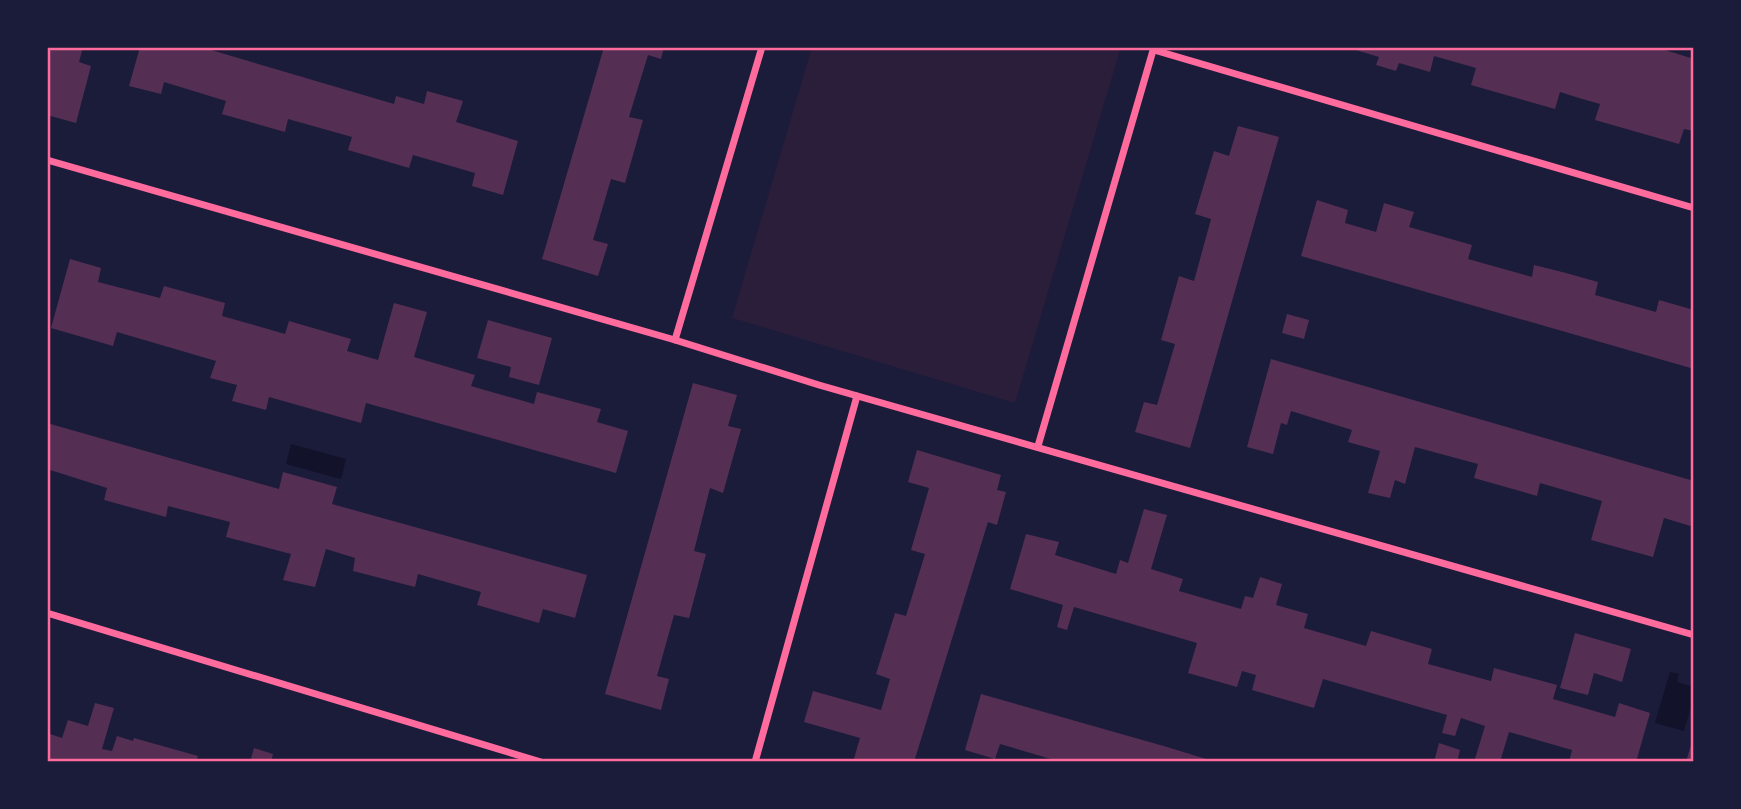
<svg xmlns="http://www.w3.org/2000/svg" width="1741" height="809" viewBox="0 0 1741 809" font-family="'Crimson Pro',serif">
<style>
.green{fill:#2a1e3b}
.water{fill:#12122b}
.building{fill:#542f53}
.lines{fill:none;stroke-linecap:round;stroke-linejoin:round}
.minor{stroke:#ff6b9d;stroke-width:7}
.neatline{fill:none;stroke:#ff6b9d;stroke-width:2.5}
</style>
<rect width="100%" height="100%" fill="#1b1b3a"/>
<path class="green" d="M 812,47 L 1121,47 L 1015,403 L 732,318 Z"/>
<g class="water">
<path d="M 291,444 L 346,459 L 341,479 L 286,464 Z"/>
<path d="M 1670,672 L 1679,674 L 1677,682 L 1694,687 L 1694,696 L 1684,731 L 1655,723 Z"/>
</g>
<g class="building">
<path d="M 47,47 L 83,47 L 79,62 L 91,66 L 76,123 L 47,115 Z"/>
<path d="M 140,47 L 201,47 L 394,104 L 396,96 L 424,104 L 427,91 L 463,101 L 456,122 L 518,141 L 503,195 L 472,186 L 475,173 L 413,155 L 409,168 L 348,150 L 352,137 L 288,119 L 285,132 L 222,114 L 226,101 L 164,82 L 161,94 L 129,86 Z"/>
<path d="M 604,47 L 664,47 L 661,59 L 648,55 L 629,117 L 643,120 L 625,183 L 611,179 L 593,240 L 608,244 L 598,276 L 542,259 Z"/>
<path d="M 1346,47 L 1662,47 L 1662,49 L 1694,59 L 1694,131 L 1684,129 L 1679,144 L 1595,120 L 1600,104 L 1579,98 L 1560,92 L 1555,109 L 1471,85 L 1476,68 L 1434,56 L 1430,72 L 1399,63 L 1396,71 L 1376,65 L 1379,57 Z"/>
<path d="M 1238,126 L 1279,137 L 1190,448 L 1135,432 L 1144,402 L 1157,405 L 1175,344 L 1161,340 L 1179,276 L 1194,281 L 1211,219 L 1195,214 L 1214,151 L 1229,156 Z"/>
<path d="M 1317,200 L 1348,210 L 1345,223 L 1376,232 L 1384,203 L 1414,212 L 1409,227 L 1472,245 L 1468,259 L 1532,277 L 1534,265 L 1566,273 L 1598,282 L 1595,295 L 1656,312 L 1659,300 L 1694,310 L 1694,369 L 1301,256 Z"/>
<path d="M 70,259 L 101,268 L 98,282 L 160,298 L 164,286 L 225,303 L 222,316 L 254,325 L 285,334 L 289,321 L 351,339 L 347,351 L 378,360 L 394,303 L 427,312 L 414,357 L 475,375 L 471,386 L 534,404 L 537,392 L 601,409 L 597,422 L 628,431 L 616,473 L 366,403 L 361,423 L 269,397 L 266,410 L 232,401 L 237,385 L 210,378 L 216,361 L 117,332 L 113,346 L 51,328 Z"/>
<path d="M 1287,314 L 1309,320 L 1304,339 L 1282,333 Z"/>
<path d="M 488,320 L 552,338 L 539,385 L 509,377 L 511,367 L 477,358 Z"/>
<path d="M 1271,359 L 1694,481 L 1694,527 L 1664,518 L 1653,557 L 1591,540 L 1602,501 L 1540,483 L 1537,496 L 1474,478 L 1478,464 L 1415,447 L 1405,484 L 1395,480 L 1390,498 L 1368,493 L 1380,451 L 1348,442 L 1352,430 L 1291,411 L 1287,425 L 1281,423 L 1273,454 L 1247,447 Z"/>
<path d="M 693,383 L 737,395 L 728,426 L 741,429 L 723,493 L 710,488 L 694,551 L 706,554 L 689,618 L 674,615 L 657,676 L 669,679 L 661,710 L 605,694 Z"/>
<path d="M 47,423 L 279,489 L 283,472 L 337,487 L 332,504 L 587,575 L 575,618 L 543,609 L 539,623 L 477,605 L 481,592 L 418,574 L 415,587 L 353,571 L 355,558 L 326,549 L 315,587 L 283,580 L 291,554 L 226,537 L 230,522 L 168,506 L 166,517 L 104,500 L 107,488 L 47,469 Z"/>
<path d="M 917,450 L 1001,475 L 997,490 L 1006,492 L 997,525 L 988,522 L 914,762 L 853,762 L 860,738 L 804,722 L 813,691 L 881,710 L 890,679 L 876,674 L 895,613 L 906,616 L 925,554 L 911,550 L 929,488 L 908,482 Z"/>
<path d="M 1144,509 L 1167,515 L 1151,569 L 1183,579 L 1179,591 L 1241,609 L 1245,596 L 1253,598 L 1260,577 L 1282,584 L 1276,605 L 1308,614 L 1304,628 L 1366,646 L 1371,631 L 1432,649 L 1428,664 L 1491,681 L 1494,668 L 1557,685 L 1553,699 L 1615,717 L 1619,703 L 1650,713 L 1636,762 L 1569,762 L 1572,750 L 1509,732 L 1500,762 L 1474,762 L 1485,726 L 1461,718 L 1455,736 L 1442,733 L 1447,715 L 1323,679 L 1314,708 L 1252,690 L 1256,675 L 1242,671 L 1237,687 L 1188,673 L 1197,643 L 1074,607 L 1067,630 L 1057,627 L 1063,605 L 1010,589 L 1026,534 L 1059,542 L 1055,555 L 1116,574 L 1120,560 L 1128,563 Z"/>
<path d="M 1575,633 L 1631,649 L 1622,682 L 1594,673 L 1588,695 L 1560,688 Z"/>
<path d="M 981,694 L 1167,747 L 1216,762 L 1061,762 L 1000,744 L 995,759 L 965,750 Z"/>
<path d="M 95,703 L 114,708 L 102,749 L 112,751 L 117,736 L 133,741 L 134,738 L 198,756 L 196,762 L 47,762 L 47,733 L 62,738 L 68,720 L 88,726 Z"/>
<path d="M 1693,738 L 1694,762 L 1686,762 Z"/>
<path d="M 1439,743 L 1460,750 L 1457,762 L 1434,762 Z"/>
<path d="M 254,748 L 273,754 L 271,762 L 250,762 Z"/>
</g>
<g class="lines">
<g class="minor">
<path d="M 1154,50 L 1694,208"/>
<path d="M 47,160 L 675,340 L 819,385 L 1694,635"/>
<path d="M 675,340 L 762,47"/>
<path d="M 1038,446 L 1154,47"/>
<path d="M 47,613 L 541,762"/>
<path d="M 755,762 L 857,396"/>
</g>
</g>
<rect width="1741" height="809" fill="none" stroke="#1b1b3a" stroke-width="98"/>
<rect x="49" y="49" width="1643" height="711" class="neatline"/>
</svg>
